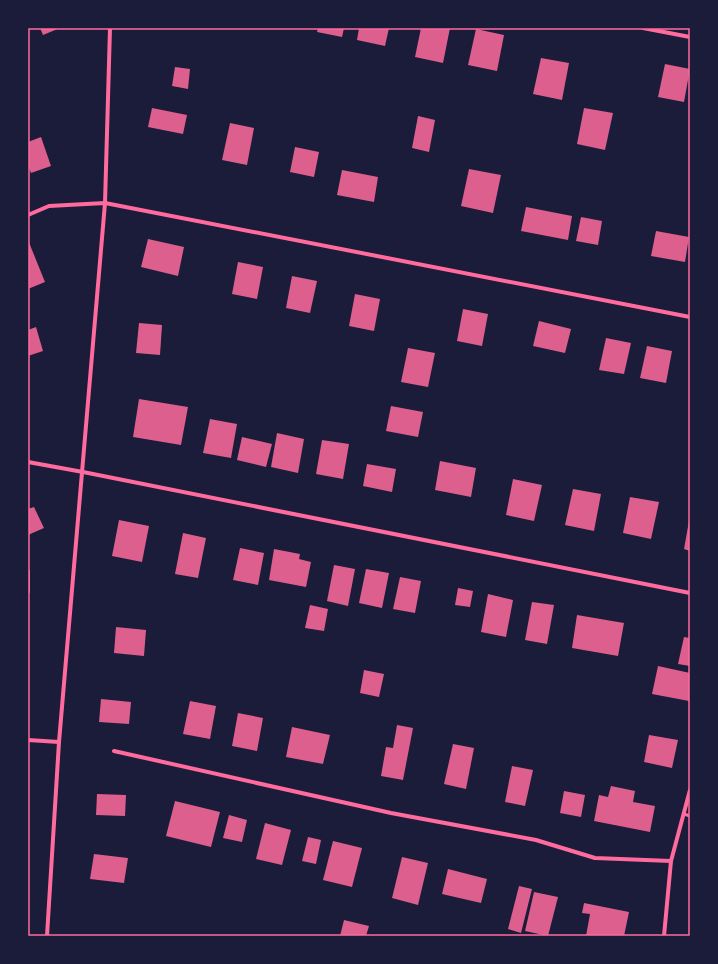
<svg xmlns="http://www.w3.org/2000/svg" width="718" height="964" viewBox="0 0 718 964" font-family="'Fira Sans',sans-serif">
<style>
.building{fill:#dd5f8e}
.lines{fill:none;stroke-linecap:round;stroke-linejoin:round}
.service{stroke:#ff6b9d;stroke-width:3}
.minor{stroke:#ff6b9d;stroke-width:4}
.neatline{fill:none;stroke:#ff6b9d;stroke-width:1.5}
</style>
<rect width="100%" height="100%" fill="#1b1b3a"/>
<g class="building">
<path d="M 40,28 L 60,28 L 43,35 Z"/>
<path d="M 318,28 L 344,28 L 342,37 L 317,32 Z"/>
<path d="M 359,28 L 389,28 L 385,46 L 357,40 Z"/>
<path d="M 421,28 L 450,28 L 443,63 L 415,57 Z"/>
<path d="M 476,29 L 504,35 L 497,71 L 468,65 Z"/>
<path d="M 541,58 L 569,63 L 562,100 L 533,94 Z"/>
<path d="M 665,64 L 690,69 L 684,102 L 658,97 Z"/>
<path d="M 175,67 L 190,69 L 188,89 L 172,86 Z"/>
<path d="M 152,108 L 187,115 L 183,134 L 148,127 Z"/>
<path d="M 584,108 L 613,113 L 605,150 L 577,144 Z"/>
<path d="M 418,116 L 435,120 L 429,152 L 412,148 Z"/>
<path d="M 230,123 L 254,128 L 247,165 L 222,160 Z"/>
<path d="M 41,137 L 51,166 L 31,173 L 28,165 L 28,142 Z"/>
<path d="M 295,147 L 319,152 L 314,177 L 290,172 Z"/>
<path d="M 469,169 L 501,175 L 493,213 L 461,206 Z"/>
<path d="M 342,170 L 378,177 L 374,202 L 337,195 Z"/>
<path d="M 526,207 L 572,216 L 568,240 L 521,231 Z"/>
<path d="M 581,217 L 602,221 L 598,245 L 576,241 Z"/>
<path d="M 656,231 L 689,237 L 685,262 L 651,256 Z"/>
<path d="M 148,239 L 184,247 L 178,276 L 141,267 Z"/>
<path d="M 28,240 L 45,282 L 28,289 Z"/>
<path d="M 238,262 L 263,267 L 257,299 L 232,294 Z"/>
<path d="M 292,276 L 317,281 L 310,313 L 286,308 Z"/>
<path d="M 355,294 L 380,299 L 374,331 L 349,326 Z"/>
<path d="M 463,309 L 488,314 L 482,346 L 457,341 Z"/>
<path d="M 539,321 L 571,329 L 565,353 L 533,346 Z"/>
<path d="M 139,323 L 162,325 L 160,355 L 136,353 Z"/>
<path d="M 36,327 L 43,351 L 28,356 L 28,330 Z"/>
<path d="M 606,338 L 631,343 L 624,374 L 599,370 Z"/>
<path d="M 647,346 L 672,351 L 666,383 L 640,378 Z"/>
<path d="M 408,348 L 435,353 L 428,387 L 401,382 Z"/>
<path d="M 139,399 L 188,407 L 181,445 L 133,437 Z"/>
<path d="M 391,406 L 423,412 L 418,437 L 386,431 Z"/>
<path d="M 210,419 L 237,424 L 231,458 L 203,453 Z"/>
<path d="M 277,433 L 304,439 L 298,473 L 271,467 Z"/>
<path d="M 242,437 L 272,444 L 266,467 L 237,460 Z"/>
<path d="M 322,440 L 349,444 L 343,479 L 316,474 Z"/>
<path d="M 440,461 L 476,468 L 471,497 L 435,490 Z"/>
<path d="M 367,464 L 396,469 L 392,492 L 363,486 Z"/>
<path d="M 513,479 L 542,485 L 534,521 L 506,515 Z"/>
<path d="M 573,489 L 601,494 L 594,531 L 565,525 Z"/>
<path d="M 630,497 L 659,502 L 651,539 L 623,533 Z"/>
<path d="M 34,507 L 44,528 L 28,535 L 28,509 Z"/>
<path d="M 119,520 L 149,526 L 142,562 L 112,556 Z"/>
<path d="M 689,521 L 690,521 L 690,551 L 684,549 Z"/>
<path d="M 183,533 L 206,538 L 198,578 L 175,574 Z"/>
<path d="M 240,548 L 264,553 L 258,585 L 233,580 Z"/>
<path d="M 274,549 L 300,554 L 299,559 L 311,562 L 306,587 L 269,580 Z"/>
<path d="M 334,565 L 355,569 L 348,606 L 327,601 Z"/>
<path d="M 366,569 L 389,573 L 382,608 L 359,603 Z"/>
<rect x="28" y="570" width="2" height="23"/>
<path d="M 400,577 L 421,581 L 415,613 L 393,609 Z"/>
<path d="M 458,588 L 473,591 L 470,607 L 455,605 Z"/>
<path d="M 488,594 L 513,600 L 506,637 L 481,632 Z"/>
<path d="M 532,602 L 554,605 L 547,644 L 525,640 Z"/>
<path d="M 310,605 L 328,609 L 324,631 L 305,628 Z"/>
<path d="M 577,615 L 624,623 L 618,656 L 572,648 Z"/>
<path d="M 116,627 L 146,630 L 144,656 L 114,653 Z"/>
<path d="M 684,637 L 690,638 L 690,666 L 678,664 Z"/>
<path d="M 658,666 L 690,673 L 689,701 L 652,694 Z"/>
<path d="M 364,670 L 384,674 L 379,697 L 360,693 Z"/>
<path d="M 101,699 L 131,702 L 129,724 L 99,722 Z"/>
<path d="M 190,701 L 216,706 L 210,739 L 183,734 Z"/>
<path d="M 238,713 L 263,718 L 257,751 L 232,746 Z"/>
<path d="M 397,725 L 413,728 L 403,780 L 381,776 L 386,747 L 393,748 Z"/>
<path d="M 292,727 L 330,735 L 323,764 L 286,757 Z"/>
<path d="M 649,735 L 678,740 L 672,768 L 644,762 Z"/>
<path d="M 453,744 L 474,748 L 466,789 L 444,784 Z"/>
<path d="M 512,766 L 533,770 L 525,806 L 505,802 Z"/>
<path d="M 611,786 L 635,791 L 633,802 L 655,806 L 650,832 L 594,821 L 599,795 L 608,797 Z"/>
<path d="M 564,791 L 585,795 L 581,817 L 560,813 Z"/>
<path d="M 97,794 L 126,795 L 125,816 L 96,815 Z"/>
<path d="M 175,801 L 220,812 L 211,847 L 166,836 Z"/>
<path d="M 229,815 L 247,820 L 242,842 L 223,838 Z"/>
<path d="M 265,823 L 291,830 L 282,865 L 256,859 Z"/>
<path d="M 308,837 L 321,840 L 316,864 L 302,861 Z"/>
<path d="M 333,841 L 362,848 L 352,887 L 323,880 Z"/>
<path d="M 94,854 L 128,858 L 124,883 L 90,879 Z"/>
<path d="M 402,857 L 428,863 L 418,905 L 392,898 Z"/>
<path d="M 448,869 L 487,879 L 481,903 L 442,894 Z"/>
<path d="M 519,886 L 532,889 L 521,933 L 508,929 Z"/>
<path d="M 534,892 L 558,897 L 548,936 L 525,931 Z"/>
<path d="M 584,903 L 629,912 L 624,936 L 586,936 L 590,914 L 582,913 Z"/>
<path d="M 344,920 L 369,926 L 366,936 L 340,936 Z"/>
</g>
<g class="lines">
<path class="service" d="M 684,814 L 690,816"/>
<g class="minor">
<path d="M 643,28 L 690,37"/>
<path d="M 28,215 L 49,206 L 105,203 L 690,317"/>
<path d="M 28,462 L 83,472 L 690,593"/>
<path d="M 28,740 L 59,742"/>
<path d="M 114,751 L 391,813 L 536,840 L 595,858 L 671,861"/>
<path d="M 47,936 L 59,742 L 105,203 L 110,28"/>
<path d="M 664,936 L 671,861 L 690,790"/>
</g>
</g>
<rect width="718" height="964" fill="none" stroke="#1b1b3a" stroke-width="58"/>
<rect x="29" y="29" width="660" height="906" class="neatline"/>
</svg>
